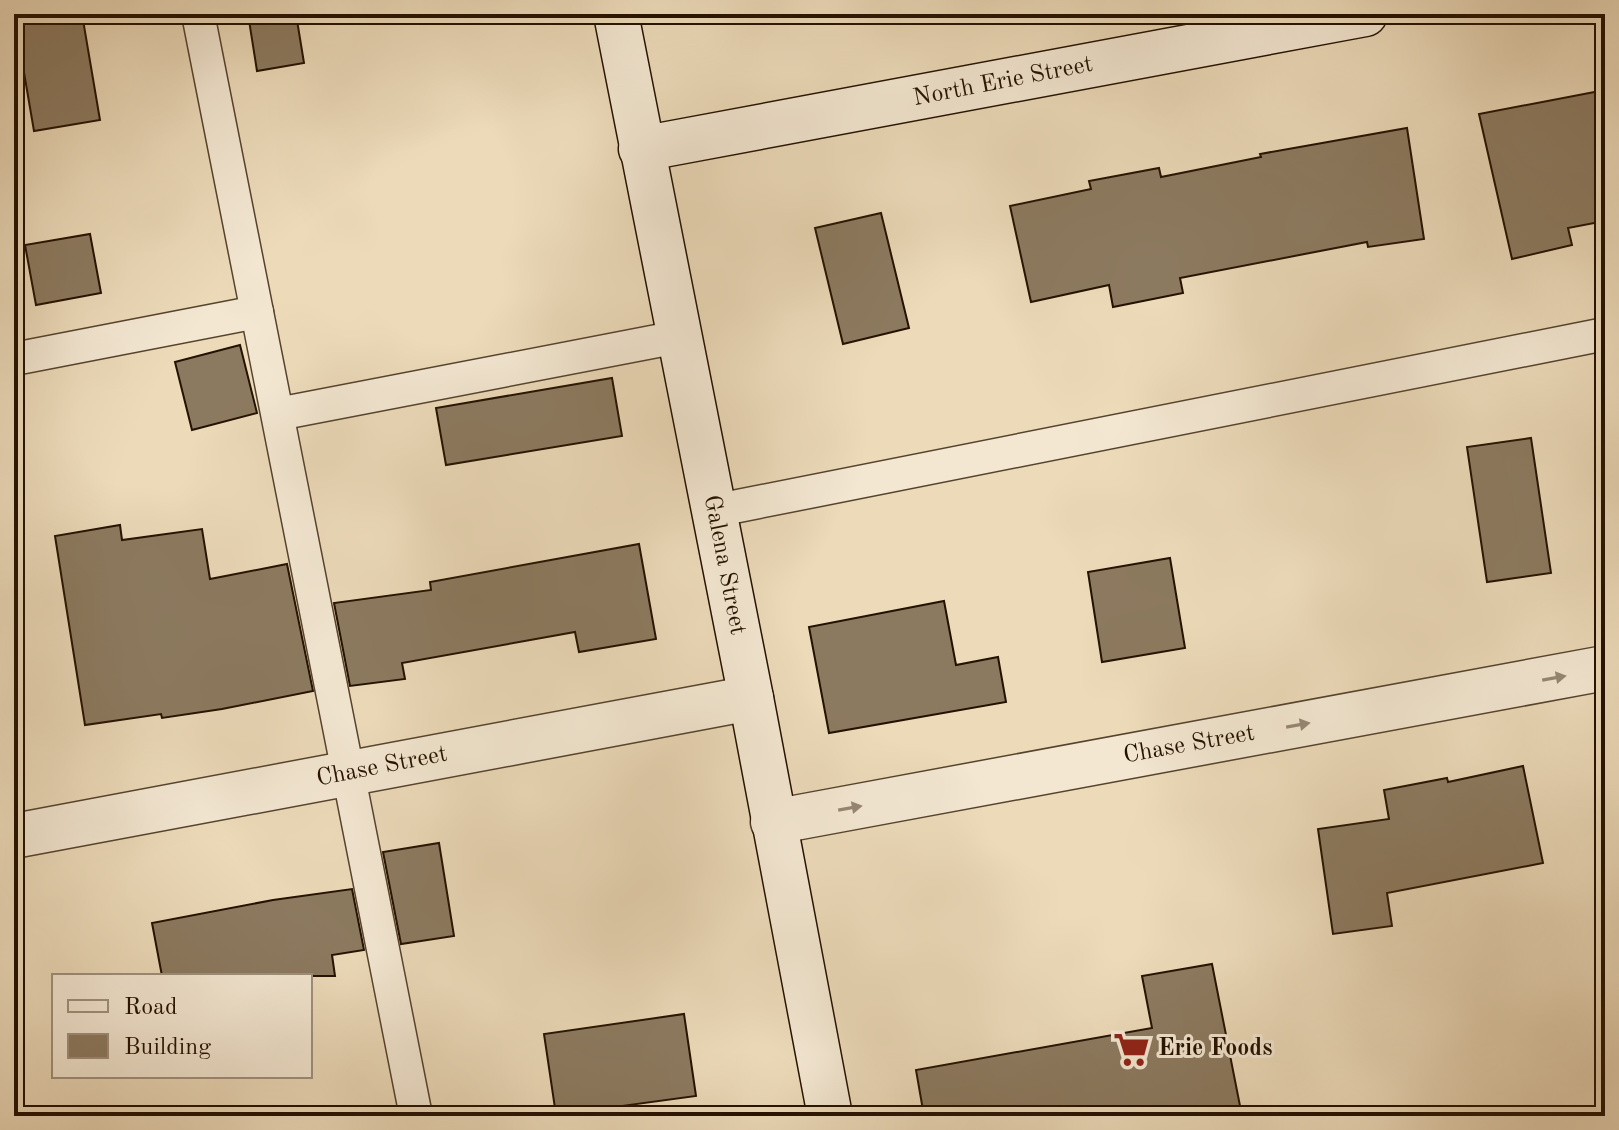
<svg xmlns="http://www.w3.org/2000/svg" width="1619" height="1130" viewBox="0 0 1619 1130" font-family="'Old Standard TT',serif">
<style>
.building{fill:#8c7a60;stroke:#241100;stroke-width:2}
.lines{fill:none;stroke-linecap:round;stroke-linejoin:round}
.lane-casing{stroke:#56432e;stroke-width:35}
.street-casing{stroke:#56432e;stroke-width:47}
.secondary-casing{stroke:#241100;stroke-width:47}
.lane{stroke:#f3e7d2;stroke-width:32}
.street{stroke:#f3e7d2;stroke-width:44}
.secondary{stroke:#f3e7d2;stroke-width:44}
.oneway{fill:#968774}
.labels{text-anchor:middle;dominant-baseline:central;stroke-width:6;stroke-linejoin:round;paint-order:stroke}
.street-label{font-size:24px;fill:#241100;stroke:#f3e7d2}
.poi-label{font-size:24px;font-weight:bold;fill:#241100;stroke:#f3e7d2;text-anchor:start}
</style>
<rect width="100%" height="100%" fill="#ecdab9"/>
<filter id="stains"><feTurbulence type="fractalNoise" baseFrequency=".0025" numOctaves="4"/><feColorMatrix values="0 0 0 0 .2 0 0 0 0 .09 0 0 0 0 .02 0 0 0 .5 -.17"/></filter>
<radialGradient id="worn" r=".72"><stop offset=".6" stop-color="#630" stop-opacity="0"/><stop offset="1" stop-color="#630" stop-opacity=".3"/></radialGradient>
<g class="building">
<path d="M 14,14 L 82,14 L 100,120 L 34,131 Z"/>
<path d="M 248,14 L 296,14 L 304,63 L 257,71 Z"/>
<path d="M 1605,90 L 1605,221 L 1568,228 L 1572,245 L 1512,259 L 1479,114 Z"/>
<path d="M 1407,128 L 1424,239 L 1368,247 L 1367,242 L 1180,278 L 1183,293 L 1113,307 L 1109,285 L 1031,302 L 1010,206 L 1091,189 L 1089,181 L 1159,168 L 1161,177 L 1261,157 L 1260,154 Z"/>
<path d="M 881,213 L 909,328 L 843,344 L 815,228 Z"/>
<path d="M 90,234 L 101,293 L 36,305 L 25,245 Z"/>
<path d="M 240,345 L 257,413 L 192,430 L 175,362 Z"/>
<path d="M 612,378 L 622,436 L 446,465 L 436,408 Z"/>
<path d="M 1531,438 L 1551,573 L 1487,582 L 1467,447 Z"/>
<path d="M 120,525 L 122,540 L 202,529 L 210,579 L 287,564 L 313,691 L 222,709 L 162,718 L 161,714 L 85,725 L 55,536 Z"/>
<path d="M 639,544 L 656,639 L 579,652 L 575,632 L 402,663 L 405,679 L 350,686 L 334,603 L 431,590 L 430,582 Z"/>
<path d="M 1170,558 L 1185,648 L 1102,662 L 1088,572 Z"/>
<path d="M 944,601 L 956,665 L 998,657 L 1006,702 L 829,733 L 809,627 Z"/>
<path d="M 1523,766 L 1543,863 L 1387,893 L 1392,926 L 1333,934 L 1318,829 L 1389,819 L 1384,790 L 1447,778 L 1448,782 Z"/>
<path d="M 439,843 L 454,936 L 401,944 L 383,852 Z"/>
<path d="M 352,889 L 364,950 L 332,955 L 335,976 L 162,976 L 152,923 L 273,900 Z"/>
<path d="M 1212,964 L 1242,1116 L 924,1116 L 916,1070 L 1152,1028 L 1142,976 Z"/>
<path d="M 684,1014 L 696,1096 L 556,1115 L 544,1034 Z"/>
</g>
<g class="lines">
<defs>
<g id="lane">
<path d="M 198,14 L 416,1116"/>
<path d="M 14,359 L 257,312"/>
<path d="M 278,414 L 678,337"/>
<path d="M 713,511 L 1605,334"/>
</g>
<g id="street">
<path d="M 773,822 L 1605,668"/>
<path d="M 14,836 L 751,698"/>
</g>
<g id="secondary">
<path d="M 616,14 L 751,698 L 830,1116"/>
<path d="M 641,149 L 1365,14"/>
</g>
</defs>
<use href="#lane" class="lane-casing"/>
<use href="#street" class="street-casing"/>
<use href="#secondary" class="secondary-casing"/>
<use href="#lane" class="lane"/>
<use href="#street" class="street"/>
<use href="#secondary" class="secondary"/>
</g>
<defs><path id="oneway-solid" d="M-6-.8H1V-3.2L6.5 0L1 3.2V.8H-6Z" transform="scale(2)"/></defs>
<g class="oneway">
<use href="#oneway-solid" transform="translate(1554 678) rotate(-10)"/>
<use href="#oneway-solid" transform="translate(1298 725) rotate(-10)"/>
<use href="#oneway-solid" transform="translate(850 808) rotate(-10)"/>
</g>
<defs>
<symbol id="supermarket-bare" viewBox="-9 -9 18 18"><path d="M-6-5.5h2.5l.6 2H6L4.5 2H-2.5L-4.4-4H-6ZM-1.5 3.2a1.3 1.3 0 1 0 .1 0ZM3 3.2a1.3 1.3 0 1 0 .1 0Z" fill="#8f2418" stroke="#f3e7d2" stroke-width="2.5" paint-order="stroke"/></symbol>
</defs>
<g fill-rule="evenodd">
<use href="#supermarket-bare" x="1106" y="1024" width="51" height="51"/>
</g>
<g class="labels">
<g class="street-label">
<text transform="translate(1003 82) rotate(-11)">North Erie Street</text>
<text transform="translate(724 565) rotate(79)">Galena Street</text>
<text transform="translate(1189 745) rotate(-10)">Chase Street</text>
<text transform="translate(382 767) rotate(-11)">Chase Street</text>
</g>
<g class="poi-label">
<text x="1158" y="1049">Erie Foods</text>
</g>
</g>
<rect width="1619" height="1130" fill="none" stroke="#ecdab9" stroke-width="48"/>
<rect x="16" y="16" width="1587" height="1098" fill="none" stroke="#241100" stroke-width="4"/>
<rect x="24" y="24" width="1571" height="1082" fill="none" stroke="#241100" stroke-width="2"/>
<rect x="52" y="974" width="260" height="104" fill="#f3e7d2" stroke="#a0917e" stroke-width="2"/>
<rect x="68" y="1000" width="40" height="12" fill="#f3e7d2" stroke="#a0917e" stroke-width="2"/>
<text x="124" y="1014" font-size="24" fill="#241100">Road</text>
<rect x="68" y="1034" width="40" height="24" fill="#8c7a60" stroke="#a0917e" stroke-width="2"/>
<text x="124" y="1054" font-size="24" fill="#241100">Building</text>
<rect width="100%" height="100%" filter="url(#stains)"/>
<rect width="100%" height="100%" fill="url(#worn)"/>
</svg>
